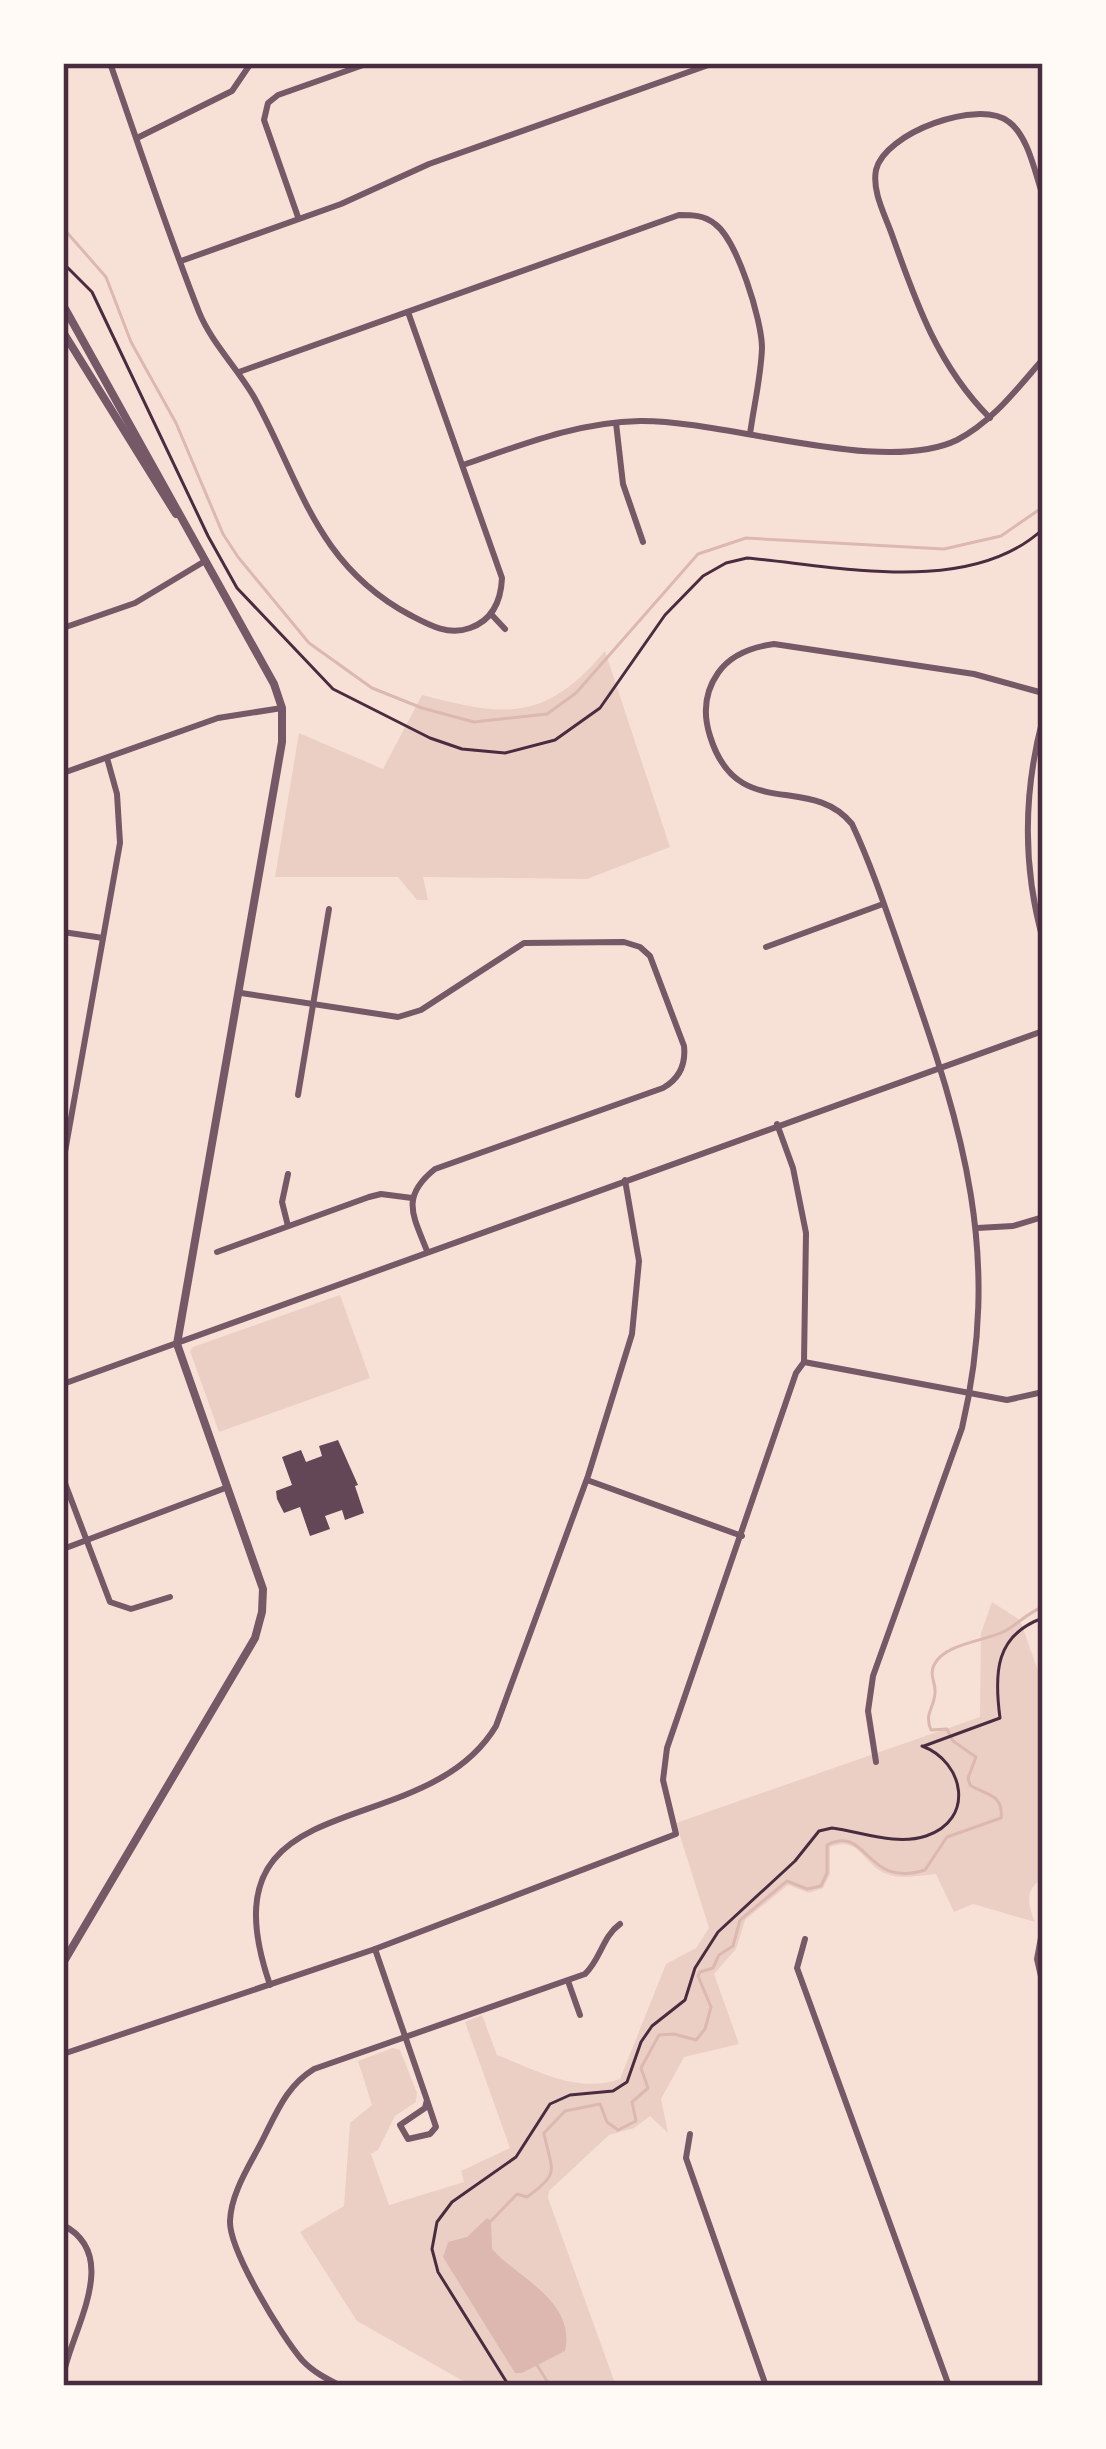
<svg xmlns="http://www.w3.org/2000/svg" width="1106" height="2449" viewBox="0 0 1106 2449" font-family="'Public Sans',sans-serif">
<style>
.green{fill:#ebcfc5}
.water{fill:#dcb8b0}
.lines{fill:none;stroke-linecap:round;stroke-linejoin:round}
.stream{stroke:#dcb8b0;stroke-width:3}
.building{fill:#644757}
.path{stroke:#4a2c40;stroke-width:3}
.minor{stroke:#755966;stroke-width:6}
.tertiary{stroke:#755966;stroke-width:8}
.neatline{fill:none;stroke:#4a2c40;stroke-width:4.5}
</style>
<rect width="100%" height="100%" fill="#f7e1d7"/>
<g class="green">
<path d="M 605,651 L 670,847 L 587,879 L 423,877 L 428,900 L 417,900 L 398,877 L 275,877 L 299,733 L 383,769 L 422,695 C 506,717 545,722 605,651 Z"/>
<path d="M 340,1295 L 370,1378 L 219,1432 L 190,1351 L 193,1347 Z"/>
<path d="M 992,1602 L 1020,1620 L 1043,1685 L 1043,1879 C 1024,1888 1028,1906 1035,1922 L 973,1904 L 954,1912 L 936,1874 C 921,1875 901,1880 887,1874 C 862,1865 861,1835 830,1847 L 830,1874 L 823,1888 L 809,1893 L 788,1885 L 745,1920 L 736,1949 L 714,1974 L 739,2044 L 684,2057 L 661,2099 L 668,2133 L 650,2116 L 634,2128 L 609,2135 L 549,2191 L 548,2198 L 616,2386 L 472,2386 L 357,2321 L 300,2232 L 344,2206 L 350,2123 L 372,2105 L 358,2061 L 393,2048 L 400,2050 L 417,2093 L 416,2102 L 395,2116 L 378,2150 L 371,2154 L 389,2205 L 464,2182 L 461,2171 L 510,2148 L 465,2022 L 482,2015 L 497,2055 C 536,2070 577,2094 620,2079 L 666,1964 L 696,1948 L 709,1928 L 676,1823 L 980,1717 L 981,1633 Z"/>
</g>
<path class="water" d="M 487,2218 L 491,2221 L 492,2249 C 519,2279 576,2301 565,2351 L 522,2373 L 515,2373 L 443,2257 L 448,2242 L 467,2237 Z"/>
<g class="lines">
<g class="stream">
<path d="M 63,228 L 106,277 L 131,342 L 176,423 L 223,534 L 238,557 L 309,643 L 372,688 L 422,708 L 474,722 L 547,714 L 576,693 L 698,554 L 746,538 L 944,549 L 1001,536 L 1043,507"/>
<path d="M 491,2221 L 517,2194 L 527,2197 C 562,2172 551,2171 544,2133 L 565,2111 L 600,2104 L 607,2122 L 618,2130 L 636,2121 L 632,2102 L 648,2088 L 641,2068 L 659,2035 L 674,2034 L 696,2040 L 705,2029 L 711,2007 L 698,1976 L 700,1972 L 713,1968 L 719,1955 L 733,1946 L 740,1920 L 787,1881 L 807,1889 L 821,1886 L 827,1873 L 827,1845 C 869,1824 864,1889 925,1870 L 947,1837 L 1001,1818 C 1004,1793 984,1795 970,1785 L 968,1778 L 976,1757 L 953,1741 L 947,1729 L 931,1730 C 924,1713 934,1709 935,1693 C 936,1683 929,1675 934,1665 C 944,1644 984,1641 1003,1632 C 1018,1625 1026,1613 1043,1607"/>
<path d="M 537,2365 L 550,2386"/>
</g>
</g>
<path class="building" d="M 338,1440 L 358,1485 L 355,1486 L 364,1513 L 345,1520 L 342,1510 L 325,1516 L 330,1529 L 310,1536 L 300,1507 L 284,1513 L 277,1499 L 276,1491 L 292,1485 L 282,1457 L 301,1450 L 306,1462 L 322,1456 L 319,1446 Z"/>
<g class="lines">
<g class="path">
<path d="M 63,263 L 92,292 L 208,536 L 237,588 L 333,689 L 430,738 L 462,749 L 505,753 L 555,740 L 600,708 L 665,615 L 703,576 L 726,563 L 747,558 C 837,566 970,597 1043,529"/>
<path d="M 924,1746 L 1000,1718 C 994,1673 995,1635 1043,1618"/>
<path d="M 509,2386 L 438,2272 L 432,2249 L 437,2222 L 452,2202 L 516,2157 L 550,2104 L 570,2095 L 613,2091 L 627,2082 L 641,2042 L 652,2026 L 685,2000 L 695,1968 L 718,1932 L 795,1861 L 819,1831 L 832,1828 C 862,1832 896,1846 926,1836 C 975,1820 965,1762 922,1746"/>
</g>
<g class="minor">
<path d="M 110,63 C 139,146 167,231 199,312 C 211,342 238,369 254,397 C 301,482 315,564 410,615 C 429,625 448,636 470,628 C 493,620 501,600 502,578 L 408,312"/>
<path d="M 137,138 L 232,91 L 251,63"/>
<path d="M 298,217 L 264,120 L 268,103 L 278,95 L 369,63"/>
<path d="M 181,261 L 341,204 L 429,164 L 714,63"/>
<path d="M 239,372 L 679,215 C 692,215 704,215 715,224 C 737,240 762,320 762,348 C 761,376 754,405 750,434"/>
<path d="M 990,418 C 937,365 915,300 891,232 C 884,213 872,191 876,170 C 884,133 979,98 1009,122 C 1029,137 1035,174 1043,196"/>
<path d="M 616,423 L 623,484 L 643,542"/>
<path d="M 463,465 C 521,445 578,422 640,421 C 727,420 883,476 957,440 C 992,422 1017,389 1043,359"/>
<path d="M 491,614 L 505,629"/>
<path d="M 63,628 L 135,603 L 205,561"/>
<path d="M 1043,718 C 1023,793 1022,865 1043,940"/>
<path d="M 63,773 L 218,718 L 282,708"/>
<path d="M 63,932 L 103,938"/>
<path d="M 766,947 L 883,904"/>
<path d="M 241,993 L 398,1017 L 421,1010 L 524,943 L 624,942 L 640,947 L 650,956 L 684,1046 C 686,1065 679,1079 663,1088 L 435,1169 C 400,1197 413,1215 427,1251"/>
<path d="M 298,1095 L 329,909"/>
<path d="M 63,1163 L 120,843 L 117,794 L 107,758"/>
<path d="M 288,1226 L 282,1202 L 288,1174"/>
<path d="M 977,1228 L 1013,1226 L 1043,1217"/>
<path d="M 217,1252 L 369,1197 L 381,1194 L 412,1198"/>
<path d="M 804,1362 L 1007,1400 L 1043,1392"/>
<path d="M 63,1384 L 1043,1031"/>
<path d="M 63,1478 L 110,1602 L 131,1609 L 170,1597"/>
<path d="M 587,1480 L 742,1536"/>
<path d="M 63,1549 L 228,1487"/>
<path d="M 876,1762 L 868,1711 L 873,1676 L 962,1428 C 1002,1256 964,1132 907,970 C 890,922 874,871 852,824 C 810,772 737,824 710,736 C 703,714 704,693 718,673 C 731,654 752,647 774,644 L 974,674 L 1043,693"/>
<path d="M 1043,1927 L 1037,1959 L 1043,1985"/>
<path d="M 805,1939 L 797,1968 L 949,2386"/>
<path d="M 375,1949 L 427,2100 L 425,2108 L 400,2125 L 408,2139 L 430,2134 L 436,2127 L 427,2100"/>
<path d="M 568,1981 L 580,2015"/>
<path d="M 270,1985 C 198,1777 423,1848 496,1726 L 588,1476 L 632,1334 L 639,1261 L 625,1180"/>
<path d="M 63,2054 L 375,1949 L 676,1834 L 663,1780 L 667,1748 L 796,1373 L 804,1362 L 806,1233 L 793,1168 L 777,1124"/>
<path d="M 690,2134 L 686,2158 L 766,2386"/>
<path d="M 63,2225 C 121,2255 74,2326 64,2372"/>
<path d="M 341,2386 C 327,2379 313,2372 302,2360 C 282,2337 229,2250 230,2221 C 231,2191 252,2162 265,2135 C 278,2109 288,2085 314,2069 L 585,1974 C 601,1959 602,1937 620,1924"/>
</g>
<g class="tertiary">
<path d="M 63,305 L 274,684 L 282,708 L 282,742 L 177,1344 L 263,1589 L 262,1612 L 255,1638 L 63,1963"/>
<path d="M 63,332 L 176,514"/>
</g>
</g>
<rect width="1106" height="2449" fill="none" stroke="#fffaf5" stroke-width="132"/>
<rect x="66" y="66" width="974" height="2317" class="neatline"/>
</svg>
